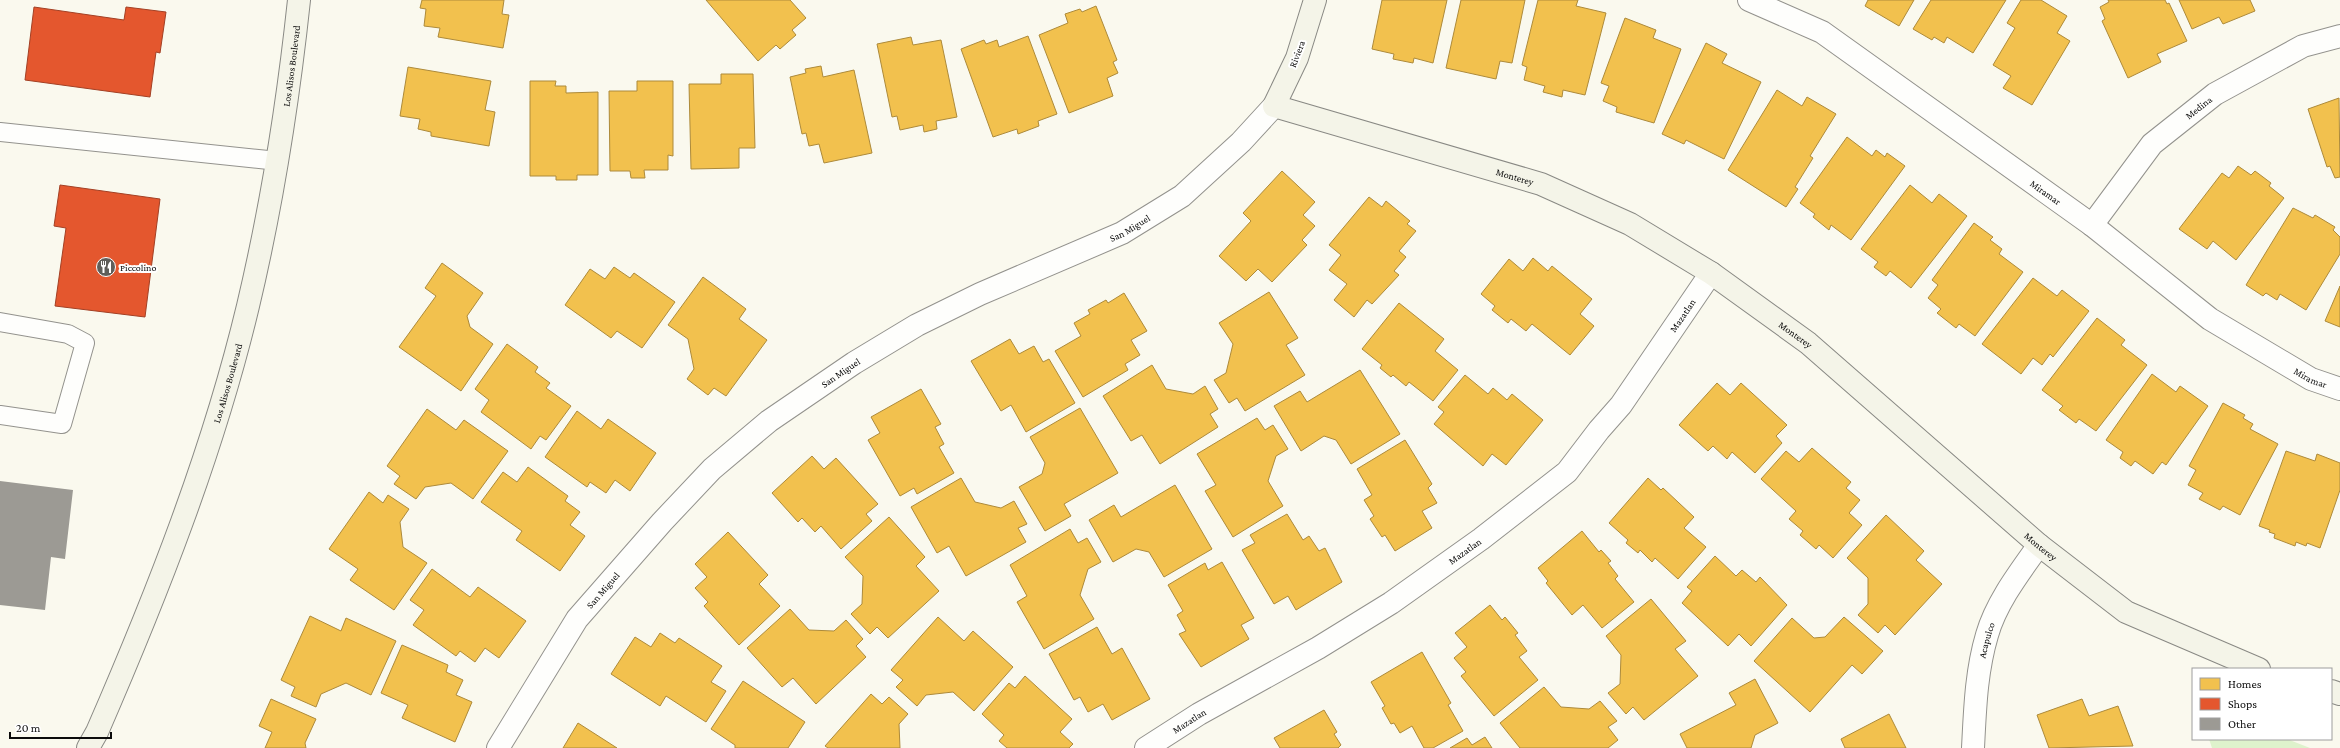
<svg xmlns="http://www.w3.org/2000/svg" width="2340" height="748" viewBox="0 0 2340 748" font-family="'Crimson Pro',serif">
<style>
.green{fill:#def2cc}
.homes{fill:#f2c14e;stroke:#ad8a3a}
.shops{fill:#e4572e;stroke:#a34024}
.building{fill:#9c9a94}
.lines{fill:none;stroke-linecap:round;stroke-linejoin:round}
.lane-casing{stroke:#93928d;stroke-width:20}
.street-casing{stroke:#93928d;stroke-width:24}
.secondary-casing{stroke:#898984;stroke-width:24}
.lane{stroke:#fefefc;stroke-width:18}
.street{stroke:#fefefc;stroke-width:22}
.secondary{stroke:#f4f4e8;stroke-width:22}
.labels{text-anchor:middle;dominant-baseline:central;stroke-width:4;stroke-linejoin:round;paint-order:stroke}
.street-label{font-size:10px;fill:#0b0b0b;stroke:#fff}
.poi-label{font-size:10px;fill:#0b0b0b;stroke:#fff;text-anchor:start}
</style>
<rect width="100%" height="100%" fill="#faf9ee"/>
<path class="green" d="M 2209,739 L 2287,739 L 2310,748 L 2212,748 Z"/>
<g class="homes">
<path d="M 422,0 L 504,0 L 502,14 L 509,15 L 503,48 L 438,37 L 440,28 L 424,26 L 426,9 L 420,8 Z"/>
<path d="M 706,0 L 790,0 L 806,18 L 792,30 L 796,35 L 780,49 L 776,45 L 758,61 Z"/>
<path d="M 1382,0 L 1447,0 L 1433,63 L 1414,58 L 1413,63 L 1393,59 L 1394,54 L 1372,49 Z"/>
<path d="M 1461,0 L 1525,0 L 1512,63 L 1500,61 L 1496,79 L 1446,68 Z"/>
<path d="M 1538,0 L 1578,0 L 1576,6 L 1606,13 L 1585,95 L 1563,90 L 1562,97 L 1543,92 L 1545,86 L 1524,80 L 1527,67 L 1522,65 Z"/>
<path d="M 1868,0 L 1914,0 L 1899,26 L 1865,6 Z"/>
<path d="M 1931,0 L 2006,0 L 1973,53 L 1947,37 L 1944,43 L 1934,37 L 1932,40 L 1913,29 Z"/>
<path d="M 2021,0 L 2041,0 L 2067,16 L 2057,33 L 2070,41 L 2032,105 L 2003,88 L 2011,76 L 1993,65 L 2015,28 L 2007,23 Z"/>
<path d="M 2108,0 L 2165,0 L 2167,4 L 2169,3 L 2187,41 L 2157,54 L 2161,62 L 2128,78 L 2102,21 L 2105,19 L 2100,7 L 2109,2 Z"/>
<path d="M 2179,0 L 2250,0 L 2255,11 L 2223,24 L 2219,17 L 2192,29 Z"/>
<path d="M 1096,6 L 1117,60 L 1113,62 L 1118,73 L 1107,78 L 1113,96 L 1069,113 L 1039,35 L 1068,23 L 1065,14 L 1080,9 L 1082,12 Z"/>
<path d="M 1625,18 L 1656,30 L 1653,38 L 1681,49 L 1654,123 L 1616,112 L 1617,107 L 1603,101 L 1609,86 L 1601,83 Z"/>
<path d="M 1028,36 L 1057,114 L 1038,121 L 1039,126 L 1018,134 L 1017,129 L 993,137 L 961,49 L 984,40 L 986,44 L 997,40 L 999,47 Z"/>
<path d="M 911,37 L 913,45 L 941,40 L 957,117 L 936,121 L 937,129 L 924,132 L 923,125 L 900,130 L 897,116 L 892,117 L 877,44 Z"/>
<path d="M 1706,43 L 1727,54 L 1722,63 L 1761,82 L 1724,159 L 1686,140 L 1684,144 L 1662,134 Z"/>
<path d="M 821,66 L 823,77 L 854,70 L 872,153 L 824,163 L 819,144 L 809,146 L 806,133 L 802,134 L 790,77 L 806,73 L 805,69 Z"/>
<path d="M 408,67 L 491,81 L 485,110 L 495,112 L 489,146 L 431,136 L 431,132 L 418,129 L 420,119 L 400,116 Z"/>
<path d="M 721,74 L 753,74 L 755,148 L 739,148 L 739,168 L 691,169 L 689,84 L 721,84 Z"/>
<path d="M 530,81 L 556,81 L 555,86 L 566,86 L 566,93 L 598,92 L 598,175 L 577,175 L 577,180 L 556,180 L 556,176 L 530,176 Z"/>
<path d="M 637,81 L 673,81 L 673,156 L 668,155 L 668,170 L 644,170 L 645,178 L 631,178 L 630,171 L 610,171 L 609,91 L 637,91 Z"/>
<path d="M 1777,90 L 1802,106 L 1807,97 L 1836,114 L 1810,156 L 1813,158 L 1795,187 L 1798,189 L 1786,207 L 1728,170 Z"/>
<path d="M 2339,98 L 2340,177 L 2335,178 L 2330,166 L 2327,167 L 2308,109 Z"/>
<path d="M 1847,137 L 1872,156 L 1876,150 L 1885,157 L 1887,153 L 1905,166 L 1851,240 L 1831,225 L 1829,230 L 1813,217 L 1815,214 L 1800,203 Z"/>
<path d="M 2238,166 L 2251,175 L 2255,171 L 2271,183 L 2269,186 L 2284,198 L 2236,260 L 2213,241 L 2207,249 L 2179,229 L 2222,173 L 2229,178 Z"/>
<path d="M 1282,171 L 1315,202 L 1303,215 L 1315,226 L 1302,240 L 1307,245 L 1272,282 L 1258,269 L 1246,281 L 1219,256 L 1251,221 L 1243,213 Z"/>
<path d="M 1910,185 L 1932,203 L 1939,194 L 1967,216 L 1911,288 L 1890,271 L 1886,276 L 1874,267 L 1878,262 L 1861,249 Z"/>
<path d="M 1369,197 L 1382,207 L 1386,201 L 1410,221 L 1407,224 L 1416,231 L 1399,251 L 1406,257 L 1394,271 L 1399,275 L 1372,304 L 1367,300 L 1354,317 L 1334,300 L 1347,284 L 1329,270 L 1341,255 L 1329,245 Z"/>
<path d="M 2293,208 L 2313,218 L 2315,215 L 2335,227 L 2333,230 L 2340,237 L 2340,254 L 2306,310 L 2280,294 L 2277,300 L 2266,293 L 2263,296 L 2246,285 Z"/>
<path d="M 1974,223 L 1993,237 L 1990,240 L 2002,249 L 1999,254 L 2023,272 L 1975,336 L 1959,324 L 1956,328 L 1937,313 L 1941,309 L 1928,298 L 1938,285 L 1932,280 Z"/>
<path d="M 1533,258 L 1548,271 L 1552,266 L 1592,299 L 1580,314 L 1594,326 L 1570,355 L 1532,324 L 1526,331 L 1511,319 L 1508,323 L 1492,310 L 1495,306 L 1481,294 L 1509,259 L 1523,271 Z"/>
<path d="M 442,263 L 483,293 L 467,316 L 470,327 L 493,344 L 461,391 L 399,347 L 436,296 L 425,288 Z"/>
<path d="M 614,267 L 630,278 L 634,273 L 675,302 L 642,348 L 617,331 L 611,338 L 565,305 L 590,269 L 605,279 Z"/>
<path d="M 703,277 L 746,309 L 739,319 L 767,340 L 726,396 L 714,388 L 708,395 L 687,379 L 694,369 L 688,339 L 668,325 Z"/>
<path d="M 2033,278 L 2057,296 L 2062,290 L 2089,311 L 2053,357 L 2050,354 L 2042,365 L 2033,358 L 2021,374 L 1982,344 Z"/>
<path d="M 2340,286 L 2340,327 L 2325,321 Z"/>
<path d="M 1269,292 L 1298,338 L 1286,345 L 1305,375 L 1245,411 L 1237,398 L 1229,403 L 1214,380 L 1226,373 L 1233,344 L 1219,323 Z"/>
<path d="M 1124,293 L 1147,331 L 1131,340 L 1140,355 L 1125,364 L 1128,370 L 1083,397 L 1055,351 L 1081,336 L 1074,323 L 1090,314 L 1088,310 L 1106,300 L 1108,303 Z"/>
<path d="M 1399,303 L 1444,339 L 1435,351 L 1458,370 L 1433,401 L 1409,382 L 1406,386 L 1393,375 L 1391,377 L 1380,368 L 1382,365 L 1362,349 Z"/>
<path d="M 2097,318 L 2125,340 L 2121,345 L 2147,365 L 2096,431 L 2079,419 L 2076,423 L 2059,410 L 2063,406 L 2042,390 Z"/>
<path d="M 1010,339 L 1019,354 L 1034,346 L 1043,362 L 1049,359 L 1075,403 L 1026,432 L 1011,405 L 1001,411 L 971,361 Z"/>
<path d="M 507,344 L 538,367 L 535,372 L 550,383 L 546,388 L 571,406 L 546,440 L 540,436 L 531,449 L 481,412 L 489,400 L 475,389 Z"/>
<path d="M 1152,365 L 1166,389 L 1193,394 L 1205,386 L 1218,409 L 1210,414 L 1218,427 L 1160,464 L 1142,435 L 1131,441 L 1103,396 Z"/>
<path d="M 1360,370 L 1400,434 L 1351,464 L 1336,440 L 1324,436 L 1301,451 L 1274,406 L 1300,391 L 1307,402 Z"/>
<path d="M 2152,374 L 2176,392 L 2180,386 L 2208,406 L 2166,465 L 2162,462 L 2153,474 L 2135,461 L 2131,466 L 2120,458 L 2123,452 L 2106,440 Z"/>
<path d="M 1465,375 L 1488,394 L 1493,388 L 1507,400 L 1512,394 L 1543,420 L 1506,465 L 1492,454 L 1483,466 L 1434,424 L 1444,412 L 1438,407 Z"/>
<path d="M 1717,383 L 1730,395 L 1741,383 L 1787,425 L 1776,436 L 1782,443 L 1755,473 L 1732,452 L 1727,459 L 1713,446 L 1708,451 L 1679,425 Z"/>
<path d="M 921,389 L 941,424 L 935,427 L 944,444 L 939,447 L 954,473 L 917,494 L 914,488 L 900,496 L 868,440 L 880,433 L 871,417 Z"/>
<path d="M 2223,403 L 2245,415 L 2243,418 L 2253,424 L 2250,429 L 2278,444 L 2240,515 L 2223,506 L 2220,510 L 2199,499 L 2203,493 L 2188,485 L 2196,470 L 2189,466 Z"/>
<path d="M 1080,408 L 1118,473 L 1064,504 L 1071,516 L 1045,531 L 1019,487 L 1042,474 L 1045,463 L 1030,437 Z"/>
<path d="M 427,409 L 456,430 L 464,420 L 508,451 L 473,499 L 451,483 L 425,487 L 416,499 L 394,484 L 400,476 L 387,466 Z"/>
<path d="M 577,411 L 601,429 L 608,419 L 656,453 L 630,491 L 615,480 L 606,493 L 590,482 L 587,487 L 545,457 Z"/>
<path d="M 1257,418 L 1265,430 L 1273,425 L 1288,449 L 1276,456 L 1268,481 L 1283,506 L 1233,537 L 1205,491 L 1216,485 L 1197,454 Z"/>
<path d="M 1405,440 L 1432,484 L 1428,488 L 1437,503 L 1422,511 L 1432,528 L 1395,551 L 1385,535 L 1382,537 L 1370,519 L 1374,516 L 1364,500 L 1372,495 L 1357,469 Z"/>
<path d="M 1812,448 L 1851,482 L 1846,488 L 1860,500 L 1849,513 L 1862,525 L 1833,558 L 1819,545 L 1816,549 L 1800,535 L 1803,531 L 1789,519 L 1796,511 L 1761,479 L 1786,451 L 1799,462 Z"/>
<path d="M 2286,451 L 2315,461 L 2317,454 L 2340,463 L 2340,490 L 2320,548 L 2307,543 L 2306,546 L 2296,542 L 2295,546 L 2274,538 L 2275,534 L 2269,532 L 2270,530 L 2259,526 Z"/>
<path d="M 812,456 L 824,469 L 836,458 L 878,504 L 866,514 L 872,521 L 841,549 L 821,526 L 815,532 L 802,518 L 798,522 L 772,493 Z"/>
<path d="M 528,467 L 568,496 L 565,501 L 580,512 L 570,525 L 585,536 L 560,571 L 516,540 L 522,531 L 481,502 L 503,472 L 517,482 Z"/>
<path d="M 961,478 L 975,502 L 1001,508 L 1014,501 L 1027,524 L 1018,528 L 1026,542 L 966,576 L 949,546 L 937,553 L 911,507 Z"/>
<path d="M 1648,478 L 1661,490 L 1663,488 L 1694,517 L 1684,528 L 1706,547 L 1678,579 L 1655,558 L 1652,562 L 1640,550 L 1638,553 L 1626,543 L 1628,540 L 1609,523 Z"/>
<path d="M 1175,485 L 1212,549 L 1164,577 L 1149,552 L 1136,549 L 1113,562 L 1089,520 L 1114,505 L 1121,517 Z"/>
<path d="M 369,492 L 383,503 L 388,495 L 409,509 L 400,522 L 403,547 L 427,563 L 394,610 L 350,580 L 358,569 L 329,549 Z"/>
<path d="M 1287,514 L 1303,540 L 1309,536 L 1319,551 L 1325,548 L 1342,582 L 1296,610 L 1288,596 L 1274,604 L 1242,550 L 1255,543 L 1250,535 Z"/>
<path d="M 1886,515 L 1924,551 L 1916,560 L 1942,584 L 1895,635 L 1885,625 L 1878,633 L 1858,615 L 1868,604 L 1868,578 L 1847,558 Z"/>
<path d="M 889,517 L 925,557 L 916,566 L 939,591 L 888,638 L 877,627 L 870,634 L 851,614 L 862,604 L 863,576 L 845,557 Z"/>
<path d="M 1070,529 L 1078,543 L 1087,538 L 1101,562 L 1088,569 L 1080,595 L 1094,619 L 1044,649 L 1017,602 L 1027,596 L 1010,565 Z"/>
<path d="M 1582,531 L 1599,552 L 1601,550 L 1611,561 L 1608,563 L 1618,576 L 1615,579 L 1634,602 L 1602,628 L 1583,605 L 1572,615 L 1546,583 L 1548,581 L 1538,568 Z"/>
<path d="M 728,532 L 768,575 L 759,584 L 780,606 L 739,645 L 704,606 L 708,602 L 695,588 L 707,577 L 695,564 Z"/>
<path d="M 1715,556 L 1736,576 L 1742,570 L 1756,582 L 1760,577 L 1787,605 L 1751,646 L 1739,634 L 1728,646 L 1682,603 L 1692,591 L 1687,587 Z"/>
<path d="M 1222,562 L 1254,618 L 1241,625 L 1249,639 L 1201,667 L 1179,634 L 1186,631 L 1177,615 L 1183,611 L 1168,585 L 1205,563 L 1208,570 Z"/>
<path d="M 432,569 L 470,597 L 478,587 L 526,621 L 499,658 L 485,648 L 475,662 L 460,651 L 456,656 L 413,625 L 424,610 L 410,600 Z"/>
<path d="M 1651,599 L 1686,641 L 1675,649 L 1698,676 L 1644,720 L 1633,707 L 1626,714 L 1608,693 L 1620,684 L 1621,655 L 1606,636 Z"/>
<path d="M 1490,605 L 1502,620 L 1505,617 L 1518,633 L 1515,635 L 1527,651 L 1519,657 L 1538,680 L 1494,716 L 1461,676 L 1466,672 L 1454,658 L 1467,647 L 1455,633 Z"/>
<path d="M 790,609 L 809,630 L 834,631 L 846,620 L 863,639 L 856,646 L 866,657 L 816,704 L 793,678 L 782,687 L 747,648 Z"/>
<path d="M 310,616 L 341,631 L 346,618 L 396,641 L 371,695 L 346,683 L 321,694 L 316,707 L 291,696 L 295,687 L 281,680 Z"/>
<path d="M 938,617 L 964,641 L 973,631 L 1013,667 L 974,711 L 953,692 L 926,695 L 917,706 L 896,687 L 903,680 L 891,670 Z"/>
<path d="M 1844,617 L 1883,651 L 1862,674 L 1852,665 L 1810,712 L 1754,661 L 1792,618 L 1814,638 L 1825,637 Z"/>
<path d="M 1097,627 L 1112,654 L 1122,648 L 1150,699 L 1112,720 L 1103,704 L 1088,712 L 1080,697 L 1074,700 L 1049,654 Z"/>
<path d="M 660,633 L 675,643 L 679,638 L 722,666 L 711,682 L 726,691 L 706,722 L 666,696 L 660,706 L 611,674 L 635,637 L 651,647 Z"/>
<path d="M 402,645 L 448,665 L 446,672 L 463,680 L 456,695 L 472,702 L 455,742 L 402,718 L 408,705 L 381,693 Z"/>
<path d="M 1422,652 L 1451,703 L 1448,705 L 1463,731 L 1433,748 L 1424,748 L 1412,726 L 1400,733 L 1394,723 L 1391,724 L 1382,708 L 1385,706 L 1371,682 Z"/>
<path d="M 1025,676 L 1072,719 L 1060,732 L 1073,744 L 1069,748 L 1007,748 L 999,741 L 1004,735 L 982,714 L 1009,683 L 1015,688 Z"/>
<path d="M 1755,679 L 1778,723 L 1755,735 L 1751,748 L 1687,748 L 1680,734 L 1736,705 L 1729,693 Z"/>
<path d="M 743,681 L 805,722 L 788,748 L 735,748 L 735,745 L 711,729 Z"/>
<path d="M 1544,687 L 1561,707 L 1589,709 L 1600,701 L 1617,721 L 1608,727 L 1618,740 L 1608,748 L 1520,748 L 1500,723 Z"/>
<path d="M 871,694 L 882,704 L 889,697 L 908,714 L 899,724 L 900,748 L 828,748 L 825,746 Z"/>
<path d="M 271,699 L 316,719 L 305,743 L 306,748 L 265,748 L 272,732 L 259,726 Z"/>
<path d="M 2082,699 L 2089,716 L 2118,706 L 2133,746 L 2049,748 L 2037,715 Z"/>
<path d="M 1324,710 L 1337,732 L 1334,734 L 1341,745 L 1338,748 L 1280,748 L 1274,738 Z"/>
<path d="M 1889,714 L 1906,748 L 1845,748 L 1841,739 Z"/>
<path d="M 578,723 L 617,748 L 563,748 Z"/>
<path d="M 1485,737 L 1492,748 L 1450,748 L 1467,738 L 1472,745 Z"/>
</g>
<g class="shops">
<path d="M 34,7 L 124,20 L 126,7 L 166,12 L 160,53 L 156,52 L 150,97 L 25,80 Z"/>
<path d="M 60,185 L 160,199 L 145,317 L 55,306 L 66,228 L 54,226 Z"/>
</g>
<path class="building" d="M 0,481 L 73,490 L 65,559 L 51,557 L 45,610 L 0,605 Z"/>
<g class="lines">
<defs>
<g id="lane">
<path d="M 0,132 L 278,161"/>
<path d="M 0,322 L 68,334 L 85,343 L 62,424 L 0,415"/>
</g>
<g id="street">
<path id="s1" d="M 1749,0 L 1822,32 L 2092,225 L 2210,319 L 2311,379 L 2340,389"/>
<path id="s2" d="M 2092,225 L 2152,144 L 2215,94 L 2303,46 L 2340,36"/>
<path id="s3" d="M 498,748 L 577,619 L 662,522 L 712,469 L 769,421 L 854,363 L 917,325 L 980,294 L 1122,233 L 1182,196 L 1241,142 L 1274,106"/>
<path id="s4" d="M 1146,748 L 1199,714 L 1318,648 L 1391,603 L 1481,539 L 1567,472 L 1599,430 L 1621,405 L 1711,273"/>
<path id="s5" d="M 1973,748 C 1975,710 1976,672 1987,635 C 1996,603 2019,573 2039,545"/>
</g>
<g id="secondary">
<path id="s6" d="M 1315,0 L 1297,58 L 1274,106 L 1541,184 L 1630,224 L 1711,273 L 1808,343 L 2039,545 L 2126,612 L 2259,669"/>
<path d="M 2331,691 L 2340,694"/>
<path id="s7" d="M 88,748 L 97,732 C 157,594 213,452 248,306 C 272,205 288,103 299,0"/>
</g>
</defs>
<use href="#lane" class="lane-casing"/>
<use href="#street" class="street-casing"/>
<use href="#secondary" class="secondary-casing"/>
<use href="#lane" class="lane"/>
<use href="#street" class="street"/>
<use href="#secondary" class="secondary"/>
</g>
<defs>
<symbol id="restaurant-disc" viewBox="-11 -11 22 22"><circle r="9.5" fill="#5f5e5a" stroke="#fff"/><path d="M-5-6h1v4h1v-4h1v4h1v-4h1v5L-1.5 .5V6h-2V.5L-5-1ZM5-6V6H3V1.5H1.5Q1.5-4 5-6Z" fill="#fff"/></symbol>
</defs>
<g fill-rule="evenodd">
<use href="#restaurant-disc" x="95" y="256" width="22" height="22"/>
</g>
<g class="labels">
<g class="street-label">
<text transform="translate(1297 54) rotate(-69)">Riviera</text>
<text stroke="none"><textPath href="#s7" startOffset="715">Los Alisos Boulevard</textPath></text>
<text stroke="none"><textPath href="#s2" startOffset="160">Medina</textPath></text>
<text stroke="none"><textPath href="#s6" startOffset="365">Monterey</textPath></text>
<text stroke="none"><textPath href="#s1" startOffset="355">Miramar</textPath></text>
<text stroke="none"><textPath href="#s3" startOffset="838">San Miguel</textPath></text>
<text stroke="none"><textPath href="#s4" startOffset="699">Mazatlan</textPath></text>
<text stroke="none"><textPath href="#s6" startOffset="689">Monterey</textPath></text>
<text stroke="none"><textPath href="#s3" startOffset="514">San Miguel</textPath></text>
<text stroke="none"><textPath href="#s1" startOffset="679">Miramar</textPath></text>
<text stroke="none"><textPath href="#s7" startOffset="391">Los Alisos Boulevard</textPath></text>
<text stroke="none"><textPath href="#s6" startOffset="1013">Monterey</textPath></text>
<text stroke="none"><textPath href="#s4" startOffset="375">Mazatlan</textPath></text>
<text stroke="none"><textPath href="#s3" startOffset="190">San Miguel</textPath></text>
<text stroke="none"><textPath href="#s5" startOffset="109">Acapulco</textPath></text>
<text stroke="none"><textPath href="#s4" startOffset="51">Mazatlan</textPath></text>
</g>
<g class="poi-label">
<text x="120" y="267">Piccolino</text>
</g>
</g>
<rect x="2192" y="668" width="140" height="72" fill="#ffffff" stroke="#9d9d9d"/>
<rect x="2200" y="678" width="20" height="12" fill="#f2c14e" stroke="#9d9d9d"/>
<text x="2228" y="688" font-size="12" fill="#0b0b0b">Homes</text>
<rect x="2200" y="698" width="20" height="12" fill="#e4572e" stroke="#9d9d9d"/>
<text x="2228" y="708" font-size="12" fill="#0b0b0b">Shops</text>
<rect x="2200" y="718" width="20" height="12" fill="#9c9a94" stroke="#9d9d9d"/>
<text x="2228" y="728" font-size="12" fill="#0b0b0b">Other</text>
<path d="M10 732v6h101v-6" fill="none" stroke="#0b0b0b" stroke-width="2"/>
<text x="16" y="732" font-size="12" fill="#0b0b0b" stroke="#ffffff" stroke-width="3" paint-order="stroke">20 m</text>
</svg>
